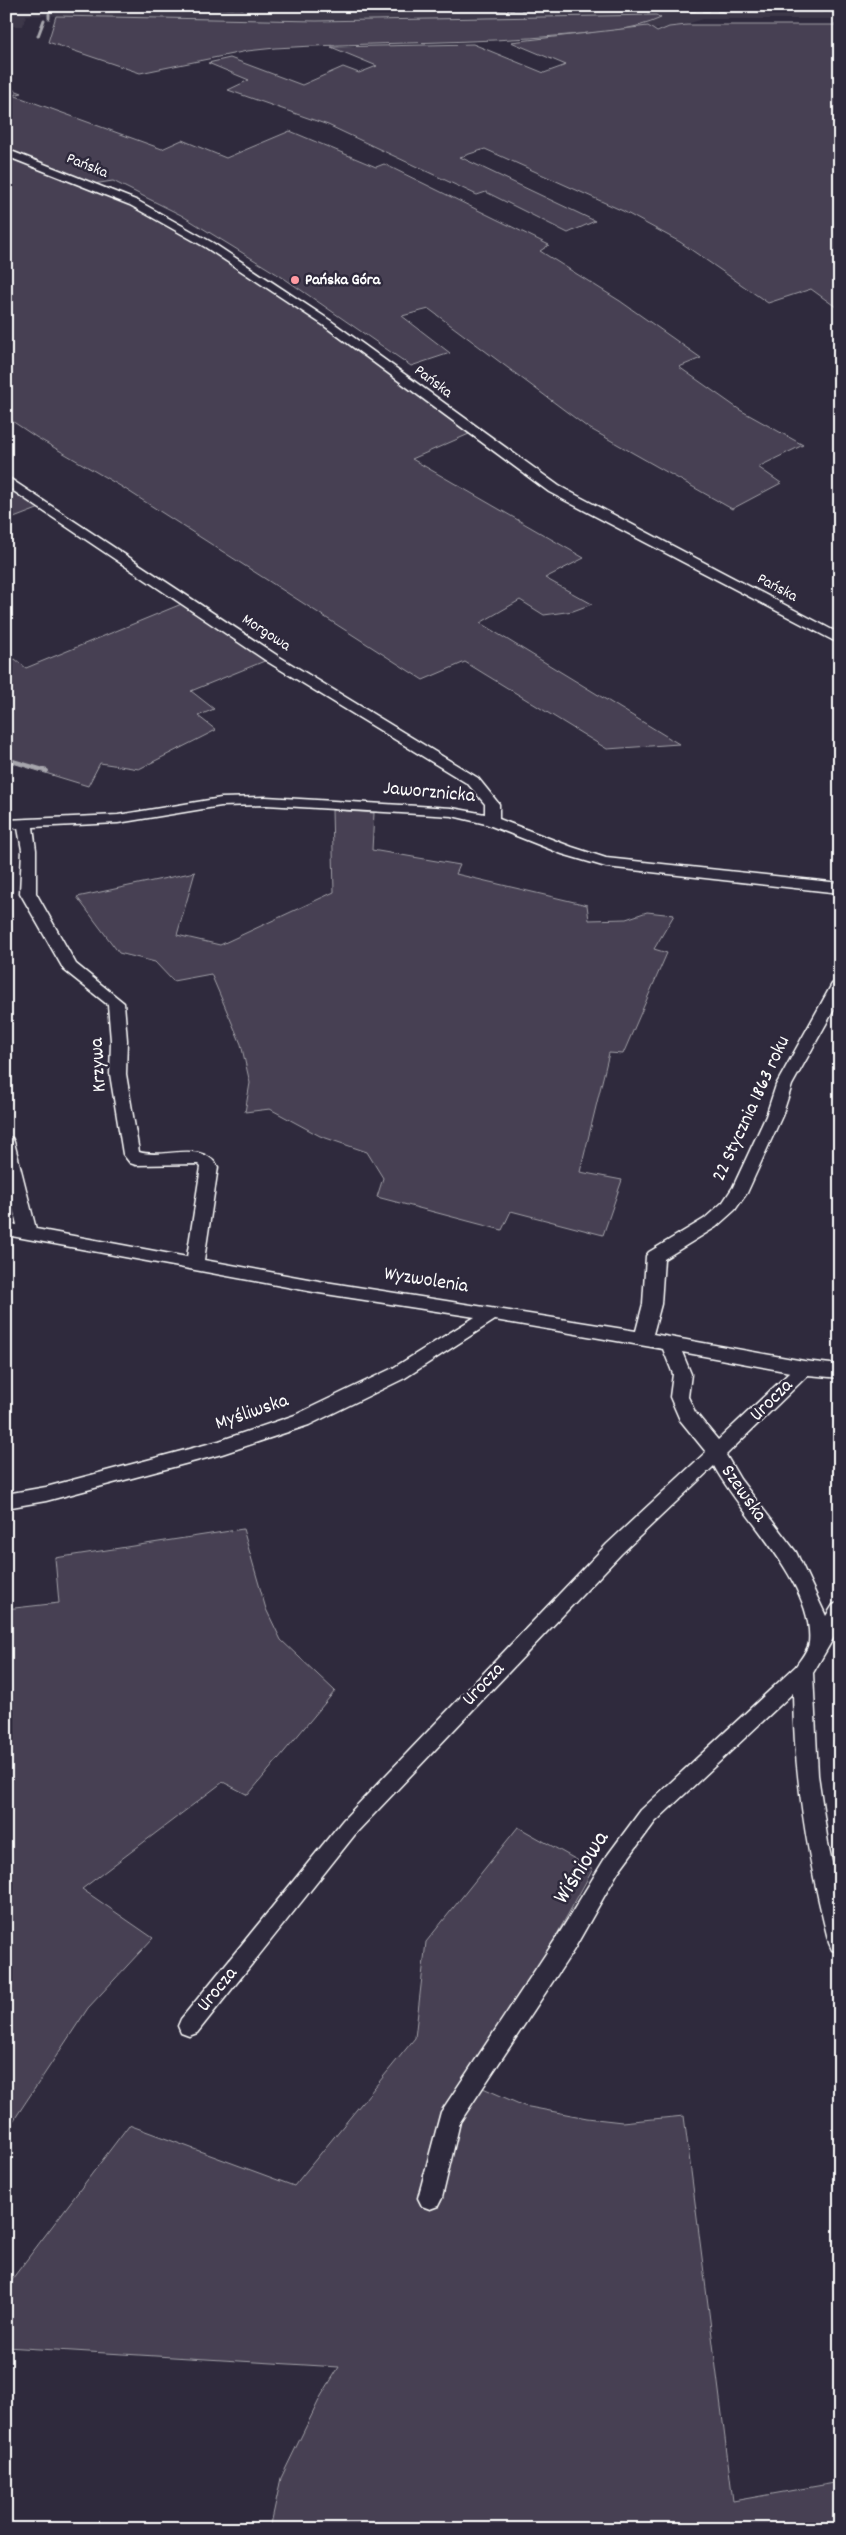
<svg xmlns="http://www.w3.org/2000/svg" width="846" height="2535" viewBox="0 0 846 2535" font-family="Dekko,sans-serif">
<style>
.built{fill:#3c3749}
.green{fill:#464152;stroke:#a2a0a8}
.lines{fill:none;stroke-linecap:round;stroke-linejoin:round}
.stream-far1{stroke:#a7a6ad;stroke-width:3}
.stream{stroke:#a7a6ad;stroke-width:4}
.minor-casing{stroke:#fff;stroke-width:3}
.minor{fill:#2f2a3d;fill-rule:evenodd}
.rail-casing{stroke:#fff;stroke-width:4}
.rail{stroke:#2f2a3d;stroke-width:2.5;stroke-dasharray:7;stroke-linecap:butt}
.poi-dot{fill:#ff9aa2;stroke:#2f2a3d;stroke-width:2}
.labels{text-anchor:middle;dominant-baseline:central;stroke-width:5;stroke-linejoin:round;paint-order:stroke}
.far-street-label{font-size:16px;fill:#fff;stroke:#2f2a3d}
.far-poi-label{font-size:16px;font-weight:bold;fill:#fff;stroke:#2f2a3d;text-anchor:start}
.street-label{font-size:20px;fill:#fff;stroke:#2f2a3d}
.near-street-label{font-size:24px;fill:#fff;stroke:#2f2a3d}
</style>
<rect width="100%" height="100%" fill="#2f2a3d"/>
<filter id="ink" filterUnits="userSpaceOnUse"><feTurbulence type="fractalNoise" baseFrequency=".02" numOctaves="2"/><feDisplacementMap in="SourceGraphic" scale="10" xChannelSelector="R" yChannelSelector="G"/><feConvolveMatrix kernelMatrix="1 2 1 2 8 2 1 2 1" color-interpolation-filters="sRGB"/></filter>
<g filter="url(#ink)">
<path class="built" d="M 6,6 L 840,6 L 840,19 L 703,19 L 671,29 L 647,30 L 26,15 L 23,26 L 6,26 Z"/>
<g class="green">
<path d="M 656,15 L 661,18 C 633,31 598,32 568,35 C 470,44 373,42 275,48 L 247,51 L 140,73 L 48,42 L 56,16 L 316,21 Z"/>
<path d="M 687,25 L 840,25 L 840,310 L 811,289 L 768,303 L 680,242 L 623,211 L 485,149 L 460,157 L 595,221 L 568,233 L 486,192 L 477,195 L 328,125 L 228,90 L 249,80 L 208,63 L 230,58 L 302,85 L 343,67 L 359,73 L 377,66 L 331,47 L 473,44 L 544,73 L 566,65 L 511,42 L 648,26 L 657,32 L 669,27 Z"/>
<path d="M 6,87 L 22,93 L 13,95 L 162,149 L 182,140 L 226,158 L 290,131 L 376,167 L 384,164 L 549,245 L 540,251 L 620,301 L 701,358 L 679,367 L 740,410 L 803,445 L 758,467 L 781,483 L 732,509 L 587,427 L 429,309 L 402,316 L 450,353 L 411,366 L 285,279 L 181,215 L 113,181 L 86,185 C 227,246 347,342 469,434 L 412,459 L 584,558 L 545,578 L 592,604 L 573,611 L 544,615 L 520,600 L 480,623 L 679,744 L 607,749 L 465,662 L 423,680 L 122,487 L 36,437 L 6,417 Z"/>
<path d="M 16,492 L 40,508 L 6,521 L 6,495 Z"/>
<path d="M 184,603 L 267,660 L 191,691 L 214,709 L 198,716 L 216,730 L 139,769 L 100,763 L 88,786 L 6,761 L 6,662 L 15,659 L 26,668 Z"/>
<path d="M 332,810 L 374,813 L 372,850 L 460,865 L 456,874 L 587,905 L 589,920 L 626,919 L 647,912 L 674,915 L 654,949 L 667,953 L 623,1054 L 609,1053 L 580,1172 L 622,1180 L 603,1235 L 511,1211 L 502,1230 L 377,1197 L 383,1178 L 367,1152 L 320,1136 L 270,1109 L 245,1112 L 250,1083 L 241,1044 L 211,974 L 173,981 L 155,962 L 119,953 L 77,897 L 195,872 L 177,935 L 220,945 L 334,892 Z"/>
<path d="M 243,1529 L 266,1609 L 281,1640 L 335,1691 L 248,1795 L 223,1782 L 82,1889 L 153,1938 L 88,2008 L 6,2132 L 6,1609 L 59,1603 L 55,1558 Z"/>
<path d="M 518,1827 L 593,1869 L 519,2003 L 467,2081 L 524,2106 L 587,2118 L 622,2122 L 684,2116 L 733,2501 L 840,2482 L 840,2529 L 270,2529 L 281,2478 L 321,2396 L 339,2367 L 6,2347 L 6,2287 L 129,2125 L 294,2186 L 415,2038 L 426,1942 Z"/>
</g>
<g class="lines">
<g class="stream-far1">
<path d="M 49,14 L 49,18"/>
<path d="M 38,36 L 44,20"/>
</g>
<path class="stream" d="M 6,759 L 47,771"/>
<defs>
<g id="minor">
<path d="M 6,149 L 138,201 L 213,243 L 331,321 L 559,486 L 840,634 L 840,644 L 549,492 L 323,325 L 205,247 L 130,205 L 6,156 Z"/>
<path d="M 6,476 L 278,656 L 478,778 L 499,804 L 499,819 L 572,847 L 606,858 L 840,883 L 840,893 L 606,867 L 562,854 L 486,824 L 452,816 L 266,805 L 221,806 L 118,823 L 33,827 L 36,850 L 36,893 L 76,964 L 124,1003 L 127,1040 L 126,1074 L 139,1152 C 165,1160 201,1139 218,1167 L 204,1260 L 319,1281 L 636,1331 L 643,1304 L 646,1256 L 649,1252 L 704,1219 L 723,1202 L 733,1187 L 766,1116 L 776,1085 L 832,984 L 840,979 L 840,999 L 792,1085 L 782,1116 L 747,1193 L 735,1210 L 716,1227 L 664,1259 L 661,1304 L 653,1334 L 804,1361 L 840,1365 L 840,1378 L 808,1375 L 726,1455 L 740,1479 L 796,1552 L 826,1616 L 833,1605 L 840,1602 L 840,1627 L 813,1673 L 818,1775 L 828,1843 L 840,1901 L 840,1952 L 832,1950 L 829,1943 C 808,1861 794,1778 793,1693 L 655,1822 L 618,1872 L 573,1951 L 460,2122 L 442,2198 L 438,2206 L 430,2209 L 422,2206 L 418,2198 L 441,2112 L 557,1937 L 604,1860 L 641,1810 L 796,1666 C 800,1660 808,1650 809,1643 C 815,1584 741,1516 714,1466 L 621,1554 L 357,1832 L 197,2033 L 189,2036 L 181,2033 L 178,2026 L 181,2019 L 343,1820 L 607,1544 L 706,1452 L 680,1420 L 670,1397 L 673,1374 L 663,1349 L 495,1320 L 405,1378 L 309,1425 L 222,1454 L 46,1501 L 6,1508 L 6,1494 L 46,1487 L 219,1441 L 295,1415 L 393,1368 L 475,1317 L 319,1293 L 6,1235 L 6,1223 L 17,1225 L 6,1178 L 6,1137 L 12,1138 L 14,1142 L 36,1229 L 187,1257 L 201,1167 L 198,1164 L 136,1165 L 130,1163 L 123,1154 L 110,1074 L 111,1040 L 108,1005 L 64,970 L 20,893 L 22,850 L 18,828 L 6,828 L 6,820 L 118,815 L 221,798 L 266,797 L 452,808 L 485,814 L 485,804 L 468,784 L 268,662 L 6,486 ZM 682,1352 L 790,1372 L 718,1440 L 695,1412 L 688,1397 L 691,1374 Z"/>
</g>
</defs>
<use href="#minor" class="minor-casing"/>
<use href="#minor" class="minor"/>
<defs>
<path id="rail" d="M 52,6 L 840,11"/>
</defs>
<use href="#rail" class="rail-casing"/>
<use href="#rail" class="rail"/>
</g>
</g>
<circle class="poi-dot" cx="295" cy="280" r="5"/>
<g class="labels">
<g class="far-street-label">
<text transform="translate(87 166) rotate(22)">Pańska</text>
<text transform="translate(433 382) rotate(37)">Pańska</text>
<text transform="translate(777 588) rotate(28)">Pańska</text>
<text transform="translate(266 633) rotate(33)">Morgowa</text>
</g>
<g class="far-poi-label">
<text x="305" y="280">Pańska Góra</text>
</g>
<g class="street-label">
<text transform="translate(429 793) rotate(5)">Jaworznicka</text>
<text transform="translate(99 1065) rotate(-93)">Krzywa</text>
<text transform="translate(752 1109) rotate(-65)">22 Stycznia 1863 roku</text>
<text transform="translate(426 1281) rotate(9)">Wyzwolenia</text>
<text transform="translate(772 1401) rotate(-45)">Urocza</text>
<text transform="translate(252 1413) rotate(-19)">Myśliwska</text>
<text transform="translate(743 1494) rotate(55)">Szewska</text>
<text transform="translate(484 1685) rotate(-47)">Urocza</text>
<text transform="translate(218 1990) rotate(-51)">Urocza</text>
</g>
<g class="near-street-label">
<text transform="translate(582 1868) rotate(-57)">Wiśniowa</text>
</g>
</g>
<rect width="846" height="2535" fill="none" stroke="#2f2a3d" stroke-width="25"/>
<rect x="12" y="12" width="821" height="2510" fill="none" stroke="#fff" stroke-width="2" filter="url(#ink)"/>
</svg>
